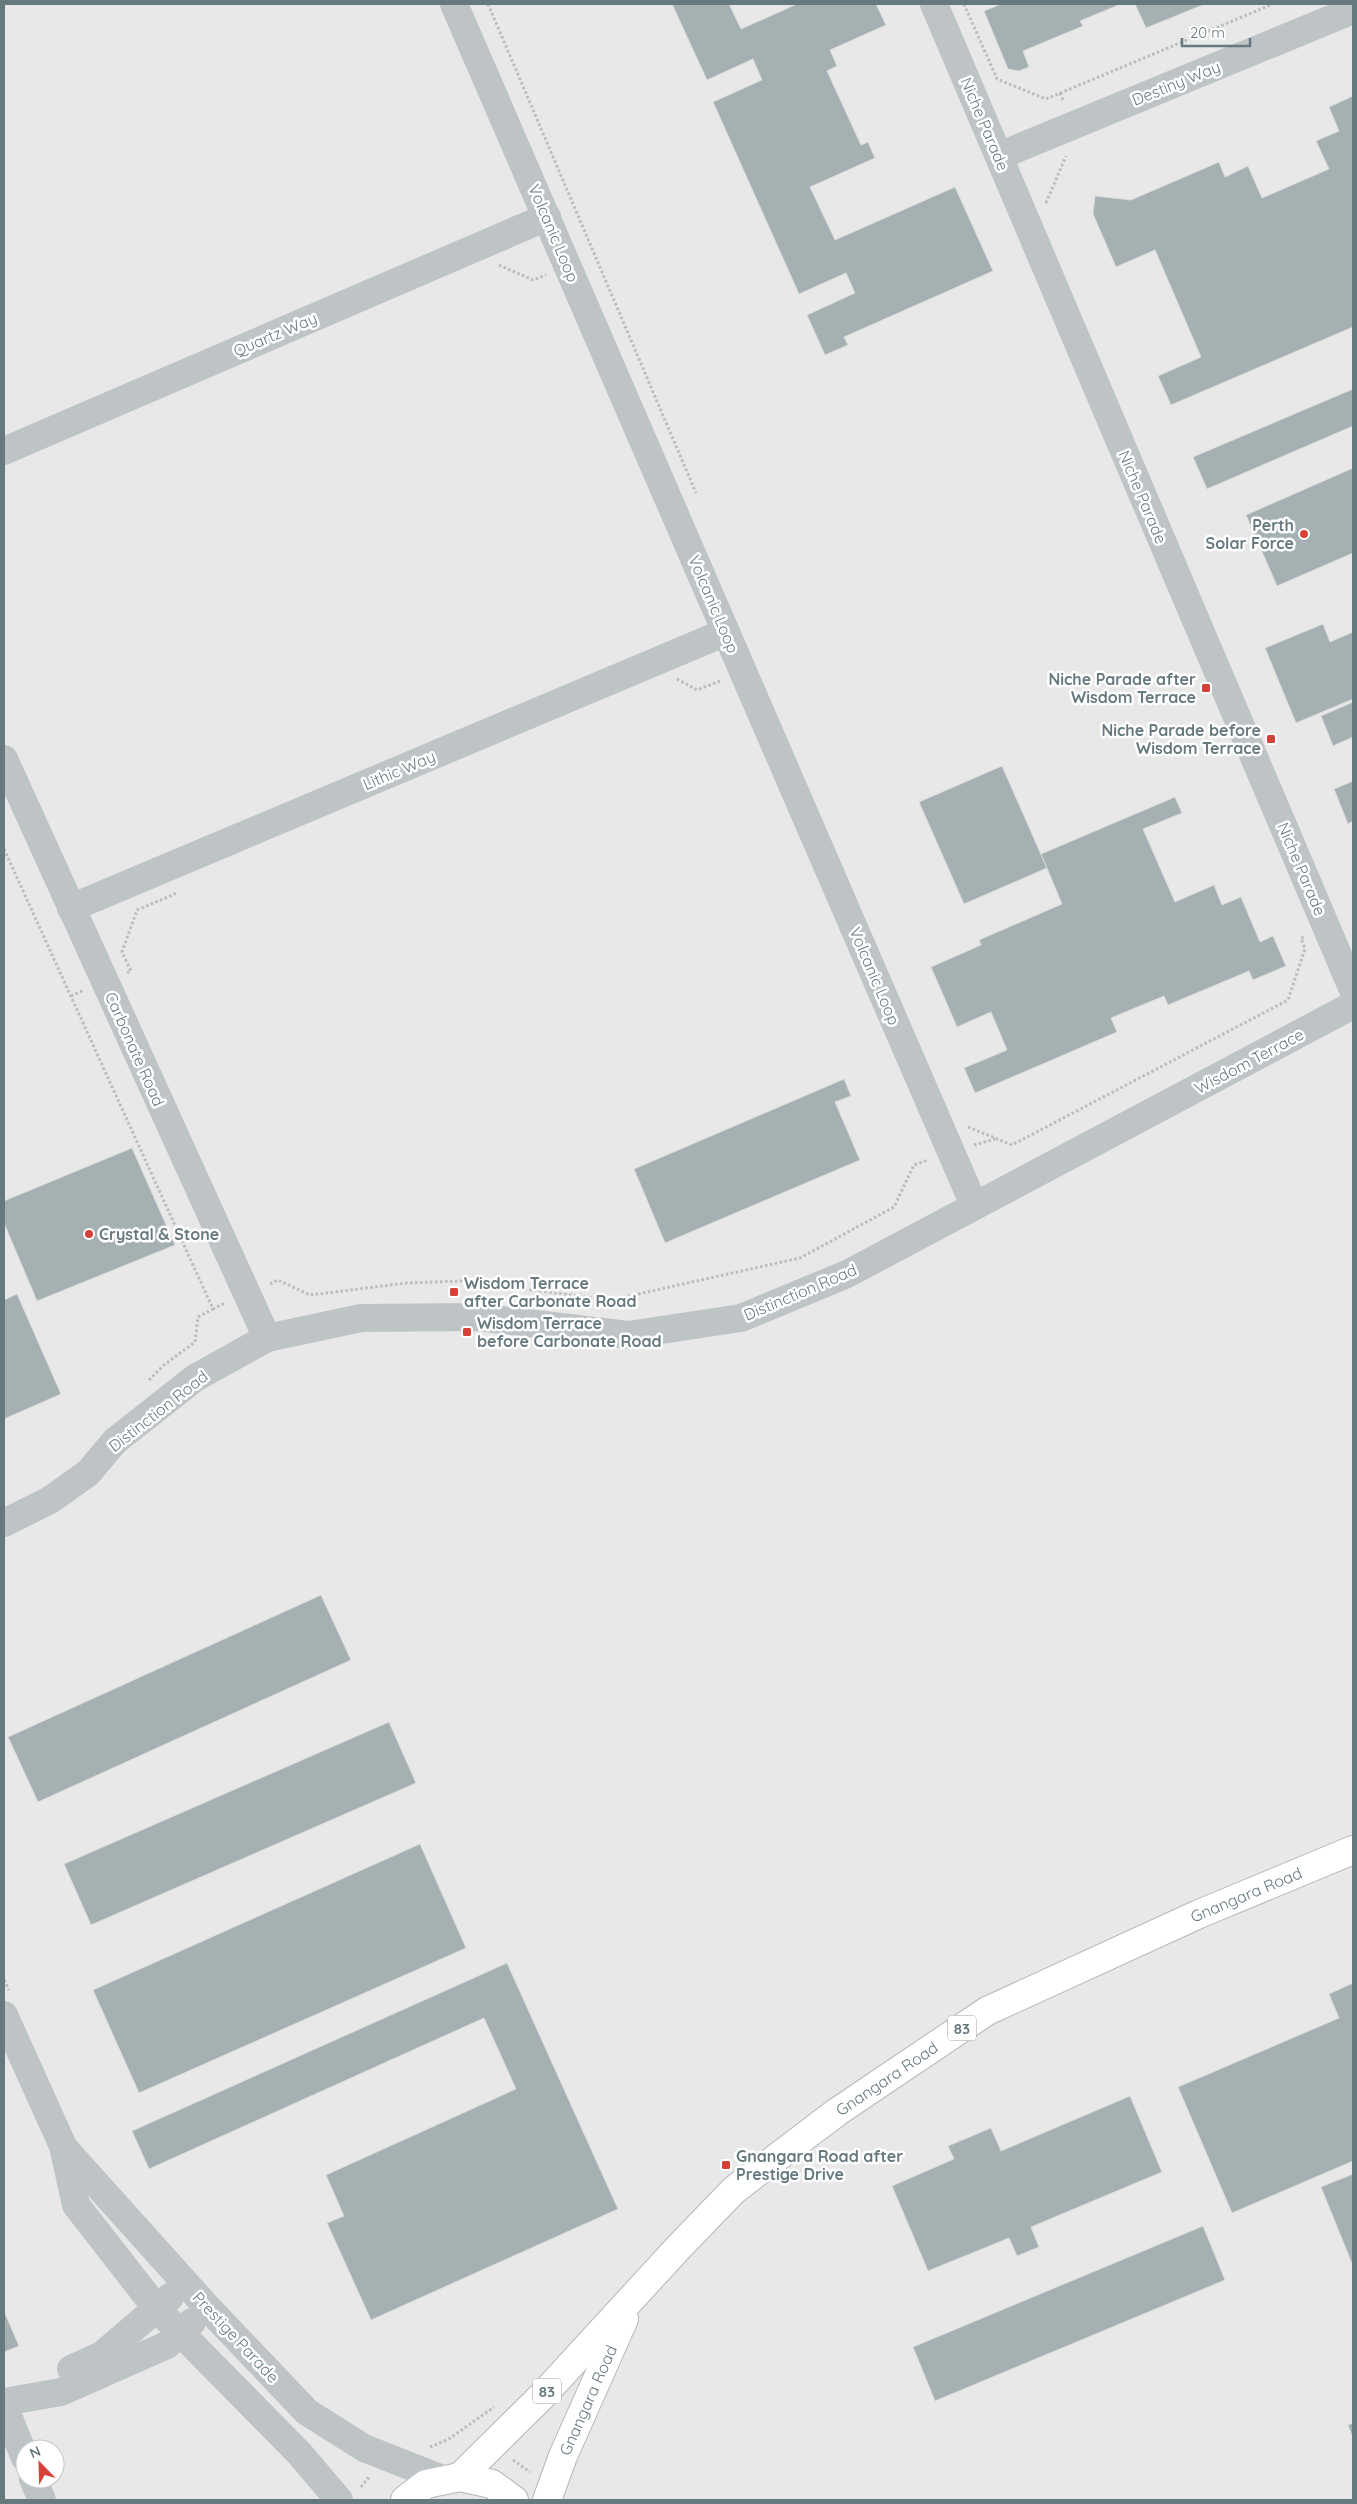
<svg xmlns="http://www.w3.org/2000/svg" width="1357" height="2504" viewBox="0 0 1357 2504" font-family="Quicksand,sans-serif">
<style>
.built{fill:#e7e8e7;fill-rule:evenodd}
.building{fill:#a5b0b3;stroke:#dadad9}
.lines{fill:none;stroke-linecap:round;stroke-linejoin:round}
.major-casing{stroke:#b2b8bb;stroke-width:30}
.path{stroke:#b9bdbf;stroke-width:3;stroke-dasharray:2.5 2.5;stroke-linecap:butt}
.minor{stroke:#bec4c6;stroke-width:28}
.major{stroke:#fff;stroke-width:28}
.poi-dot{fill:#d64039;stroke:#fff;stroke-width:2}
.labels{text-anchor:middle;dominant-baseline:central;stroke-width:5;stroke-linejoin:round;paint-order:stroke}
.shield{fill:#fff;stroke:#94a1a5;stroke-width:1}
.shield-label{font-size:15px;font-weight:bold;fill:#66797f}
.street-label{font-size:16px;fill:#66797f;stroke:#fff}
.poi-label{font-size:16px;font-weight:bold;fill:#66797f;stroke:#fff;text-anchor:start}
</style>
<rect width="100%" height="100%" fill="#f9f8f7"/>
<path class="built" d="M 4,4 L 1353,4 L 1353,2500 L 4,2500 ZM 25,2449 L 55,2449 L 55,2479 L 25,2479 Z"/>
<g class="building">
<path d="M 672,4 L 729,4 L 741,29 L 797,4 L 876,4 L 886,25 L 830,50 L 837,66 L 827,71 L 861,145 L 868,142 L 875,158 L 810,187 L 835,240 L 955,187 L 993,271 L 844,337 L 848,345 L 825,355 L 807,315 L 855,293 L 846,273 L 799,294 L 713,102 L 762,80 L 753,59 L 707,80 Z"/>
<path d="M 1001,4 L 1121,4 L 1080,21 L 1083,26 L 1023,51 L 1029,67 L 1019,71 L 1008,69 L 984,11 Z"/>
<path d="M 1135,4 L 1205,4 L 1146,28 Z"/>
<path d="M 1353,96 L 1353,327 L 1171,405 L 1158,376 L 1201,357 L 1155,250 L 1116,267 L 1093,214 L 1095,196 L 1131,200 L 1219,162 L 1225,177 L 1248,166 L 1262,198 L 1329,169 L 1316,141 L 1339,131 L 1329,107 Z"/>
<path d="M 1353,389 L 1353,426 L 1207,489 L 1193,457 Z"/>
<path d="M 1353,468 L 1353,553 L 1277,586 L 1246,515 Z"/>
<path d="M 1323,624 L 1330,642 L 1353,632 L 1353,699 L 1296,723 L 1265,648 Z"/>
<path d="M 1353,702 L 1353,737 L 1333,746 L 1321,716 Z"/>
<path d="M 1002,766 L 1047,868 L 964,904 L 919,802 Z"/>
<path d="M 1353,781 L 1353,821 L 1348,824 L 1334,789 Z"/>
<path d="M 1175,797 L 1182,813 L 1143,829 L 1175,902 L 1214,885 L 1222,905 L 1241,897 L 1260,942 L 1273,936 L 1286,966 L 1253,980 L 1249,971 L 1168,1005 L 1164,996 L 1111,1018 L 1117,1032 L 975,1093 L 964,1068 L 1007,1050 L 991,1012 L 957,1027 L 931,967 L 981,945 L 979,940 L 1062,904 L 1041,854 Z"/>
<path d="M 844,1079 L 851,1096 L 835,1102 L 860,1160 L 665,1243 L 634,1169 Z"/>
<path d="M 132,1148 L 175,1245 L 37,1301 L 4,1223 L 4,1201 Z"/>
<path d="M 17,1294 L 61,1394 L 4,1419 L 4,1300 Z"/>
<path d="M 321,1595 L 351,1660 L 38,1802 L 8,1737 Z"/>
<path d="M 389,1722 L 416,1783 L 91,1925 L 64,1864 Z"/>
<path d="M 420,1844 L 466,1948 L 139,2093 L 93,1990 Z"/>
<path d="M 507,1963 L 618,2209 L 371,2320 L 327,2223 L 344,2216 L 326,2175 L 516,2089 L 484,2018 L 149,2169 L 132,2131 Z"/>
<path d="M 1353,1983 L 1353,2161 L 1232,2213 L 1178,2087 L 1339,2018 L 1329,1994 Z"/>
<path d="M 1130,2096 L 1162,2172 L 1031,2227 L 1039,2247 L 1017,2256 L 1009,2238 L 928,2271 L 892,2186 L 954,2159 L 948,2146 L 991,2128 L 1001,2151 Z"/>
<path d="M 1353,2174 L 1353,2266 L 1321,2187 Z"/>
<path d="M 1203,2226 L 1225,2280 L 935,2401 L 913,2347 Z"/>
<path d="M 4,2311 L 19,2346 L 4,2352 Z"/>
<path d="M 1353,2423 L 1353,2438 L 1348,2425 Z"/>
</g>
<g class="lines">
<defs>
<g id="major">
<path id="s1" d="M 460,2477 L 543,2395 L 678,2248 L 734,2190 L 837,2112 L 987,2011 L 1199,1914 L 1353,1850"/>
<path d="M 405,2500 L 426,2484 L 460,2477 L 492,2484 L 514,2500"/>
<path id="s2" d="M 547,2500 L 563,2456 L 624,2319"/>
</g>
</defs>
<use href="#major" class="major-casing"/>
<g class="path">
<path d="M 488,4 L 696,493"/>
<path d="M 964,4 L 997,79 L 1046,99 L 1273,4"/>
<path d="M 1060,93 L 1064,102"/>
<path d="M 1046,203 L 1066,156"/>
<path d="M 499,265 L 533,280 L 546,275"/>
<path d="M 677,679 L 697,690 L 720,681"/>
<path d="M 4,849 L 213,1309 L 225,1303"/>
<path d="M 127,973 L 131,971 L 122,952 L 137,910 L 177,893"/>
<path d="M 71,996 L 84,990"/>
<path d="M 968,1127 L 1012,1145 L 1288,1000 L 1305,949 L 1301,938 L 1305,937"/>
<path d="M 974,1145 L 995,1139"/>
<path d="M 270,1284 L 278,1280 L 310,1295 L 407,1283 L 461,1281 L 611,1300 L 800,1258 L 894,1207 L 914,1165 L 928,1160"/>
<path d="M 149,1380 L 164,1365 L 195,1342 L 198,1317 L 213,1309"/>
<path d="M 4,1980 L 9,1990"/>
<path d="M 430,2447 L 449,2439 L 494,2407"/>
<path d="M 513,2460 L 530,2472"/>
<path d="M 361,2487 L 369,2477"/>
</g>
<g class="minor">
<path d="M 454,4 L 974,1205"/>
<path d="M 934,4 L 1353,990"/>
<path d="M 999,156 L 1353,10"/>
<path d="M 4,451 L 547,217"/>
<path d="M 4,759 L 267,1338"/>
<path d="M 71,908 L 726,632"/>
<path d="M 4,1523 L 50,1500 L 88,1473 L 115,1441 L 195,1378 L 267,1338 L 361,1318 L 477,1317 L 628,1335 L 741,1318 L 847,1274 L 1353,1005"/>
<path d="M 4,2015 L 63,2146 L 76,2205 L 157,2309 L 299,2453 L 339,2500"/>
<path d="M 65,2149 L 207,2307 L 307,2412 L 364,2448 L 445,2480"/>
<path d="M 71,2369 L 102,2355 L 170,2297"/>
<path d="M 4,2402 L 61,2392 L 167,2345 L 192,2322"/>
<path d="M 4,2406 L 25,2458"/>
<path d="M 33,2479 L 42,2500"/>
</g>
<use href="#major" class="major"/>
</g>
<g class="poi-dot">
<circle cx="1304" cy="534" r="5"/>
<rect x="1201" y="683" width="10" height="10" rx="2.5"/>
<rect x="1266" y="734" width="10" height="10" rx="2.5"/>
<circle cx="89" cy="1234" r="5"/>
<rect x="449" y="1287" width="10" height="10" rx="2.5"/>
<rect x="462" y="1327" width="10" height="10" rx="2.5"/>
<rect x="721" y="2160" width="10" height="10" rx="2.5"/>
</g>
<g class="labels">
<g class="shield">
<rect x="948" y="2015.5" width="28" height="25" rx="4"/>
<rect x="533" y="2378.5" width="28" height="25" rx="4"/>
</g>
<g class="shield-label">
<text x="962" y="2028">83</text>
<text x="547" y="2391">83</text>
</g>
<g class="street-label">
<text transform="translate(1176 83) rotate(-22)">Destiny Way</text>
<text transform="translate(985 124) rotate(67)">Niche Parade</text>
<text transform="translate(554 233) rotate(67)">Volcanic Loop</text>
<text transform="translate(275 334) rotate(-23)">Quartz Way</text>
<text transform="translate(1143 497) rotate(67)">Niche Parade</text>
<text transform="translate(714 604) rotate(67)">Volcanic Loop</text>
<text transform="translate(399 770) rotate(-23)">Lithic Way</text>
<text transform="translate(1302 869) rotate(67)">Niche Parade</text>
<text transform="translate(875 976) rotate(67)">Volcanic Loop</text>
<text transform="translate(135 1049) rotate(66)">Carbonate Road</text>
<text transform="translate(1249 1061) rotate(-28)">Wisdom Terrace</text>
<text transform="translate(800 1292) rotate(-23)">Distinction Road</text>
<text transform="translate(158 1411) rotate(-38)">Distinction Road</text>
<text stroke="none"><textPath href="#s1" startOffset="991">Gnangara Road</textPath></text>
<text stroke="none"><textPath href="#s1" startOffset="586">Gnangara Road</textPath></text>
<text transform="translate(236 2337) rotate(47)">Prestige Parade</text>
<text stroke="none"><textPath href="#s2" startOffset="108">Gnangara Road</textPath></text>
</g>
<g class="poi-label">
<text x="1294" y="525" text-anchor="end">Perth<tspan x="1294" dy="18">Solar Force</tspan></text>
<text x="1196" y="679" text-anchor="end">Niche Parade after<tspan x="1196" dy="18">Wisdom Terrace</tspan></text>
<text x="1261" y="730" text-anchor="end">Niche Parade before<tspan x="1261" dy="18">Wisdom Terrace</tspan></text>
<text x="99" y="1234">Crystal &amp; Stone</text>
<text x="464" y="1283">Wisdom Terrace<tspan x="464" dy="18">after Carbonate Road</tspan></text>
<text x="477" y="1323">Wisdom Terrace<tspan x="477" dy="18">before Carbonate Road</tspan></text>
<text x="736" y="2156">Gnangara Road after<tspan x="736" dy="18">Prestige Drive</tspan></text>
</g>
</g>
<rect width="1357" height="2504" fill="none" stroke="#66797f" stroke-width="10"/>
<g transform="translate(40 2464) rotate(337)"><circle r="24" fill="#ffffff" stroke="#c2c9cc"/>
<path d="M0-4L9 19L0 12L-9 19Z" fill="#d64039"/>
<text y="-8" font-size="14" font-weight="bold" text-anchor="middle" fill="#66797f">N</text>
</g>
<path d="M1182 38v8h68v-8" fill="none" stroke="#66797f" stroke-width="2.5"/>
<text x="1190" y="38" font-size="15" fill="#66797f" stroke="#ffffff" stroke-width="4" paint-order="stroke">20 m</text>
</svg>
